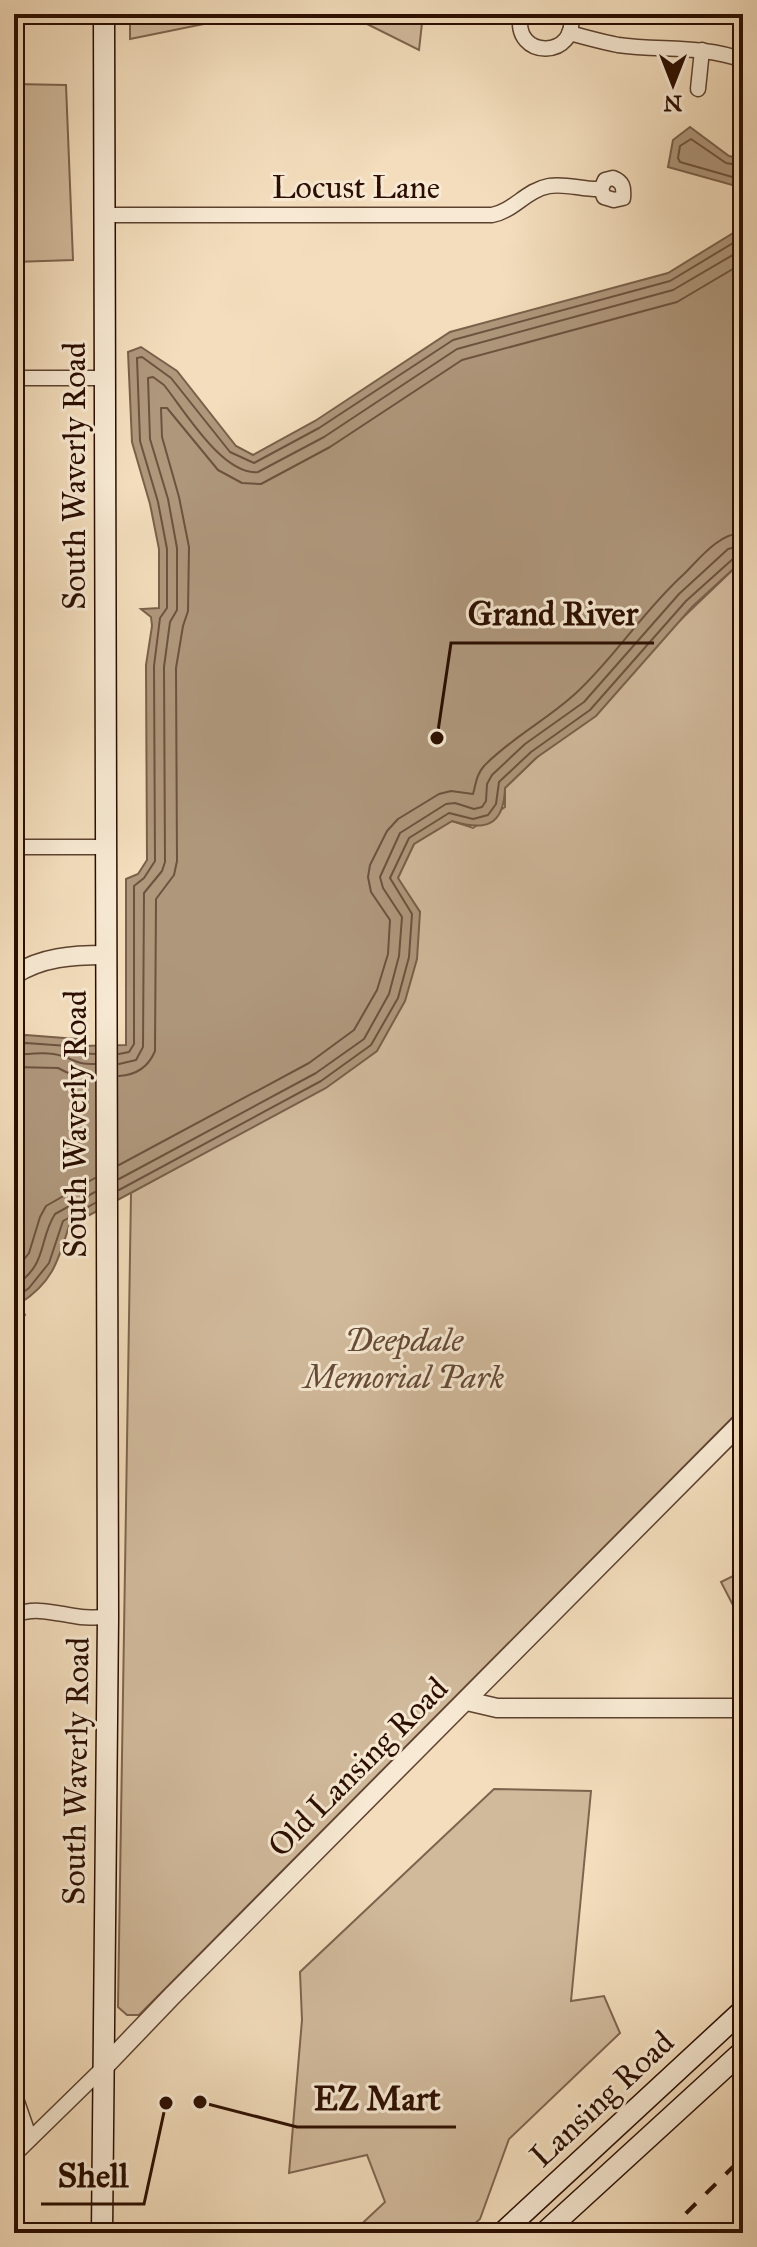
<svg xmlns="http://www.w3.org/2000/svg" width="757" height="2247" viewBox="0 0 757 2247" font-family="'IM FELL Great Primer',serif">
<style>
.green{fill:#d1ba9c;stroke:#7e644e;stroke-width:2}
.water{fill:#af977c;stroke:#7a604a;stroke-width:2}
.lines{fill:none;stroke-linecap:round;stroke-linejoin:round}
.shore{stroke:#6d523e;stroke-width:2}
.minor-casing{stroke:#5d422f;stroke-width:17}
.tertiary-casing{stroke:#5d422f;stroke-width:21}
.secondary-casing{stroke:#2b0e00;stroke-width:23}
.minor{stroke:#f7e9d3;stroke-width:14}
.tertiary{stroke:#f7e9d3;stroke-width:18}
.secondary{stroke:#f7e9d3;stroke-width:20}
.rail{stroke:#2b0e00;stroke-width:4;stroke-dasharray:14 14;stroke-linecap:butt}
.labels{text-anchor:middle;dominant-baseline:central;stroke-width:6;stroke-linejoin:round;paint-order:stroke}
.street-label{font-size:32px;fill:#2b0e00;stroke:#f7e9d3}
.park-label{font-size:32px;font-style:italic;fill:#654a37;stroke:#f7e9d3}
.leader{fill:none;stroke:#2b0e00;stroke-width:3}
.callout-dot{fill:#2b0e00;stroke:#f7e9d3;stroke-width:3}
.callout-label{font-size:34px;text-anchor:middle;font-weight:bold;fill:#2b0e00;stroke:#f7e9d3;stroke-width:6;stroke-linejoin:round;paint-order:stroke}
</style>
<rect width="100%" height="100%" fill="#f3ddbc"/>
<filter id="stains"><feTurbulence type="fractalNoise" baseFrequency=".0025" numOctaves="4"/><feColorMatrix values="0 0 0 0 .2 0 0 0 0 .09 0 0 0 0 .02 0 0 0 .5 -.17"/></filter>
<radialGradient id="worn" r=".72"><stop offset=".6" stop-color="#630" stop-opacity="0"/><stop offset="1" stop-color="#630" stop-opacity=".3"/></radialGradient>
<g class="green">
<path d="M 130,14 L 253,14 L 130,39 Z"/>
<path d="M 347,14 L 423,14 L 419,50 Z"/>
<path d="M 14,84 L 66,85 L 73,260 L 14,262 Z"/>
<path d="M 743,560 L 743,1407 L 139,2015 L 127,2015 L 118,2007 L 131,1193 L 165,1174 L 420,912 L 397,878 L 414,844 L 452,821 L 473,828 L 505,807 L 505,788 Z"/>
<path d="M 743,1571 L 743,1611 L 736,1611 L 721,1582 Z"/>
<path d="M 494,1789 L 591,1791 L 571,2001 L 604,1996 L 620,2033 L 509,2139 L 480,2219 L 464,2233 L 352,2233 L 385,2202 L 367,2155 L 289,2173 L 302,2020 L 300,1972 Z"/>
</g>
<g class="water">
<path d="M 690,127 L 729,156 L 743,159 L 743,188 L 668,167 L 673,140 Z"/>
<path d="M 743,227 L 743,560 L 692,607 L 596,716 L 536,758 L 505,788 C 504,827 484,831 452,821 L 414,844 L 398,878 L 420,912 L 417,959 L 405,1001 L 377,1051 L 326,1088 L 69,1226 C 58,1262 52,1283 19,1304 L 25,1315 L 16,1322 L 14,1038 L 26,1035 L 77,1039 L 79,1046 L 126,1045 L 126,879 L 138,874 L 147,860 L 146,665 L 152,626 L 151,617 L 141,609 L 159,608 L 159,549 L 150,504 L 132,442 L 128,352 L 141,347 L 177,371 L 236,446 L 253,455 L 315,421 L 450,332 L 668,273 Z"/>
</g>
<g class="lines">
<g class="shore">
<path d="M 743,166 L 726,163 L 691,139 L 680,146 L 678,158 L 680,162 L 743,180"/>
<path d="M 14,1045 L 26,1043 L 68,1046 L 78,1053 L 95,1054"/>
<path d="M 119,1054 L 129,1052 L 134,1044 L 134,886 L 144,878 L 155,861 L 154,666 L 160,618 L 167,608 L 167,549 L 158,502 L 140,441 L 137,358 L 142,357 L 171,378 L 230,452 L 254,463 L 319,428 L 453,340 L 670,281 L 743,237"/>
<path d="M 14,1055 C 29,1054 48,1051 62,1056 C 78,1061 75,1064 95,1064"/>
<path d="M 119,1064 L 136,1060 L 143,1047 L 144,893 L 162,871 L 165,862 L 164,667 L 170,622 L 177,610 L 177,548 L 168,499 L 150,439 L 148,378 L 153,377 L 164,385 C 184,410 223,476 258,472 L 324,437 L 457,349 L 673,290 L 743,249"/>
<path d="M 14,1067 L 58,1068 L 72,1075 L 95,1076"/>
<path d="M 119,1076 C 136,1075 148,1068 155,1051 L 156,899 L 174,875 L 177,861 L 176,668 L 183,626 L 188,611 L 189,547 L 179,497 L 162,437 L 161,408 L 167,408 L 218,470 L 242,483 L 261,484 L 330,447 L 462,360 L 677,302 L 743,263"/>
<path d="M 119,1165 L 309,1063 L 354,1030 L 377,990 L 388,954 L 390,920 L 371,892 L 368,877 L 370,865 L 387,831 L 398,819 L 439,794 L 451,791 L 473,794 C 476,784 476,775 484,766 C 512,737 547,720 576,693 C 615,657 644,610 684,574 C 700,558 719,533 743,533"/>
<path d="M 119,1179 L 316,1073 L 364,1039 L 389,994 L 399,956 L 402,917 L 383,888 L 380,877 L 400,833 L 446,804 L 455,803 L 474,809 L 482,807 L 486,801 L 487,784 L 492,775 L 525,744 L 584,702 L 679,594 L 728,549 L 743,545"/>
<path d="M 119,1190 L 321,1081 L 371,1045 L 398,998 L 409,957 L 412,914 L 390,878 L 409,838 L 449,813 L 473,819 L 488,815 L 496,804 L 499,782 L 531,752 L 590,710 L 686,601 L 735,557 L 743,555"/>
<path d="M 14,1272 L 29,1253 L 40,1217 L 46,1206 L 95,1178"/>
<path d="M 14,1286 C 48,1265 38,1241 55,1214 L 95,1192"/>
<path d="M 14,1299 L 29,1288 L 49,1263 L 63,1221 L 95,1203"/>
</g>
<defs>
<g id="minor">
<path d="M 521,14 C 511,61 581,59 570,14"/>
<path d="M 569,33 C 585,37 602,42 618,45 C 661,51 702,45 743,60"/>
<path d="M 698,89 L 702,50"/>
<path d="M 103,215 L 492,215 C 514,211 526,190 549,186 C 566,183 583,190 601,189 L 604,197 L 614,200 L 623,198 C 624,187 623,182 613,178 L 605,180 L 601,189"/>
<path d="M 14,378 L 103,378"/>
<path d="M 14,847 L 106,847"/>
<path d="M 14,1615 C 37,1606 57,1614 81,1617 C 90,1618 99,1617 108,1617"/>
<path d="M 14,2093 L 30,2139"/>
<path d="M 14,2155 L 103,2068"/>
</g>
<g id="tertiary">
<path d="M 14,975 C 41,957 73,955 105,955"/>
<path d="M 467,1701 L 497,1708 L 743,1708"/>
<path d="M 103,2068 L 172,1996 L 743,1421"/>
</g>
<g id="secondary">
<path d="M 102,2233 L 108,1617 L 104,14"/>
<path d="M 502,2233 L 743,2010"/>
<path d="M 544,2233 L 743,2051"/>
</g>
</defs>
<use href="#minor" class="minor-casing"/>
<use href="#tertiary" class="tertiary-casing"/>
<use href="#secondary" class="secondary-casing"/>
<use href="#minor" class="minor"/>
<use href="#tertiary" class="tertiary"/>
<use href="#secondary" class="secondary"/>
<path class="rail" d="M 666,2233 L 743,2157"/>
</g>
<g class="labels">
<g class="street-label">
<text x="356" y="187">Locust Lane</text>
<text transform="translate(74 476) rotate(-90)">South Waverly Road</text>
<text transform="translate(75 1124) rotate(-90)">South Waverly Road</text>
<text transform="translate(358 1767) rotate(-45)">Old Lansing Road</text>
<text transform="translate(76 1771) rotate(-89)">South Waverly Road</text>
<text transform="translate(602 2099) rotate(-43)">Lansing Road</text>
</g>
<g class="park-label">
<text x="404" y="1340">Deepdale<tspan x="404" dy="37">Memorial Park</tspan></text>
</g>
</g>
<path class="leader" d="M437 738L451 643H654M200 2102L297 2127H456M166 2103L144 2204H41"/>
<g class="callout-dot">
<circle cx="437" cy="738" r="8"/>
<circle cx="200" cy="2102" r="8"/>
<circle cx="166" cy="2103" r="8"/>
</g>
<g class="callout-label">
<text x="553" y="625">Grand River</text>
<text x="377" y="2110">EZ Mart</text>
<text x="93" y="2187">Shell</text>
</g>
<rect width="757" height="2247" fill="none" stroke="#f3ddbc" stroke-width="48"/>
<rect x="16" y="16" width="725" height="2215" fill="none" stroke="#2b0e00" stroke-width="4"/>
<rect x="24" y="24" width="709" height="2199" fill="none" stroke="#2b0e00" stroke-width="2"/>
<g transform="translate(673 84) rotate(180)" stroke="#f7e9d3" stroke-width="6" paint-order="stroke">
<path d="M0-6L14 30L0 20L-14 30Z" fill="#2b0e00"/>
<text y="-12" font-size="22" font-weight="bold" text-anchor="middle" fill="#2b0e00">N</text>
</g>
<rect width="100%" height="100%" filter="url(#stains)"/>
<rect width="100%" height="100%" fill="url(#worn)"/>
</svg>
